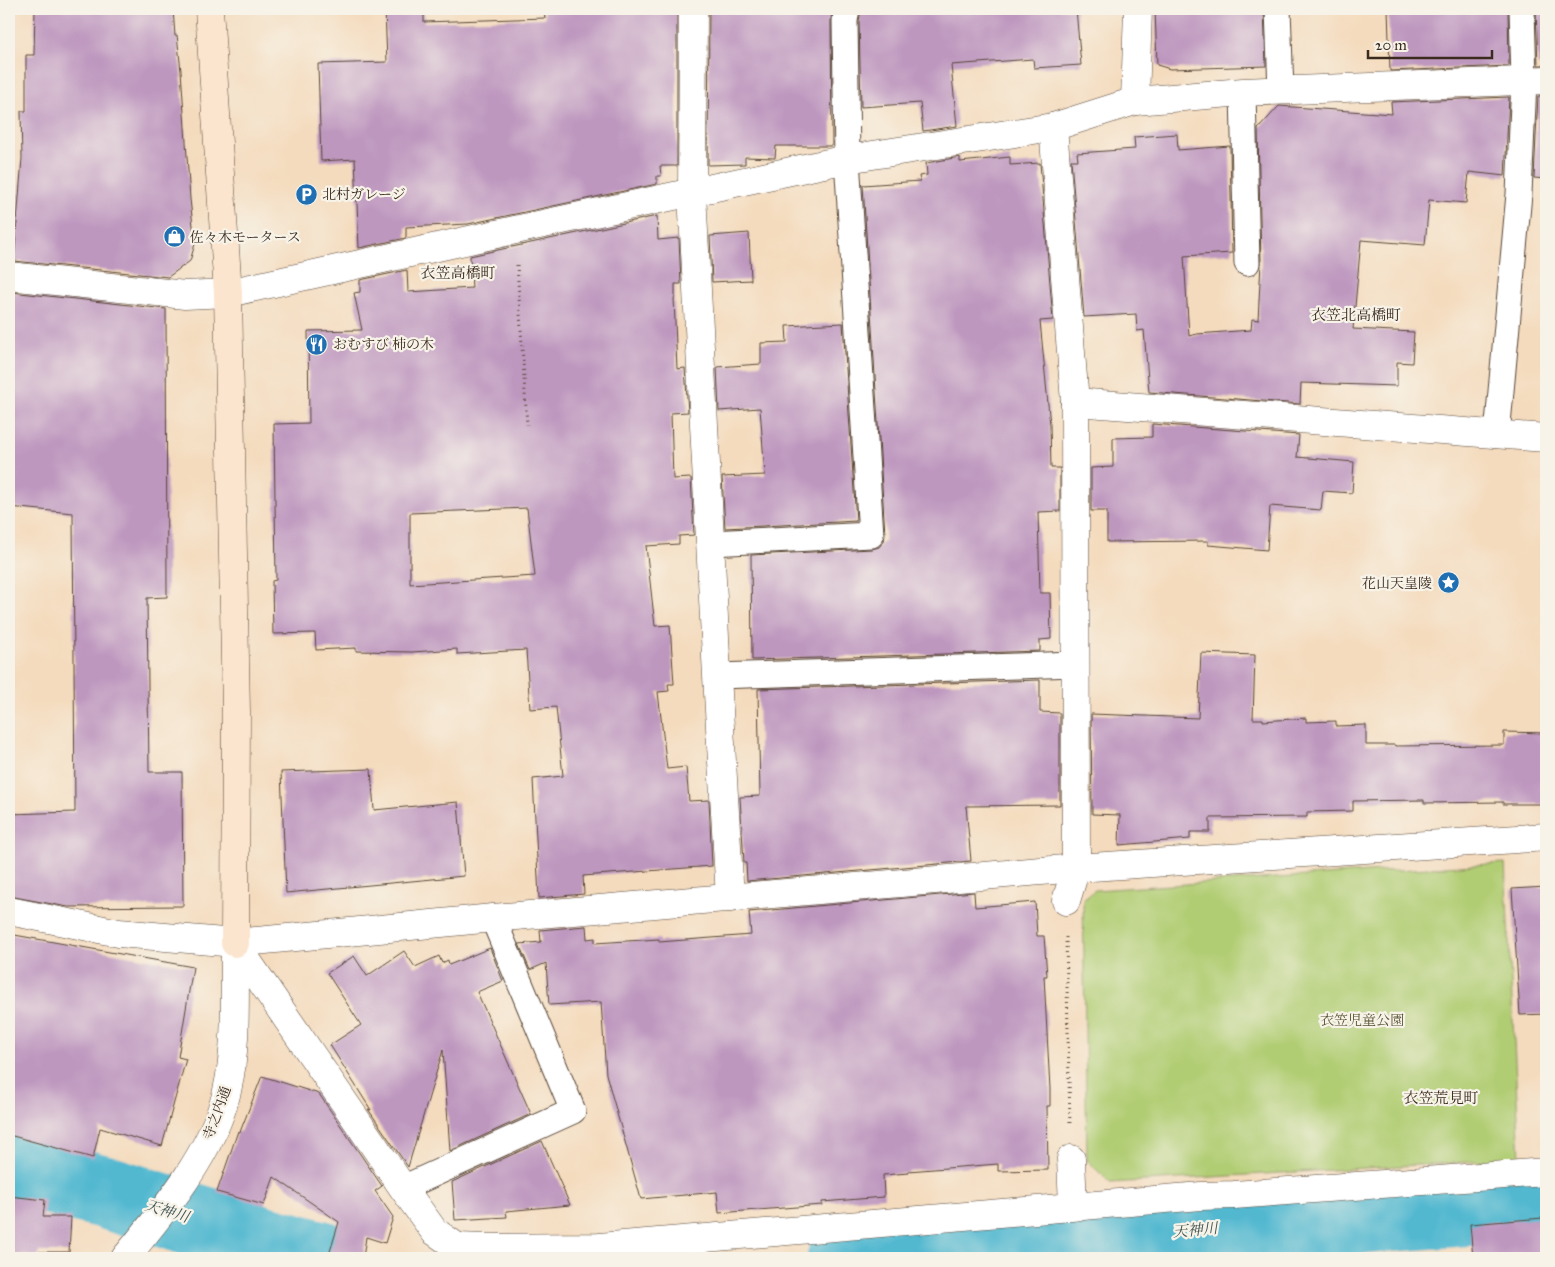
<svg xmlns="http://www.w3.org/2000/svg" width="1555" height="1267" viewBox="0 0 1555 1267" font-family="'IM FELL Great Primer','Noto Serif JP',serif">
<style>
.green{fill:#b1cd73;stroke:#767c48}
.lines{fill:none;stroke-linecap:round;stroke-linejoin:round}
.river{stroke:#51b8d0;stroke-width:74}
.building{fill:#be97bf;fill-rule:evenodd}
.lane-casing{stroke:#574536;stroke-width:27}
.street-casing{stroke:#574536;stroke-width:29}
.secondary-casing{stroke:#574536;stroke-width:29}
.path{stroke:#574536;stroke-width:3;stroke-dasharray:1 4;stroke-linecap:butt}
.lane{stroke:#fff;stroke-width:25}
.street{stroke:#fff;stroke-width:28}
.secondary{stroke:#fce5cf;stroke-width:28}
.labels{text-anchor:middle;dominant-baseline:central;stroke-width:4.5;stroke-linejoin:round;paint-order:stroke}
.poi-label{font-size:14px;fill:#3b2a1e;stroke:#f7f3e8;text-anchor:start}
.park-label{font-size:14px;fill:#585333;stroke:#f7f3e8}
.street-label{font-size:14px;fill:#3b2a1e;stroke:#f7f3e8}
.neighbourhood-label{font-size:15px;fill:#3b2a1e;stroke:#f7f3e8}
.water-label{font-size:15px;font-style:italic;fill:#425553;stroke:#f7f3e8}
</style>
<rect width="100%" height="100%" fill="#f7f3e8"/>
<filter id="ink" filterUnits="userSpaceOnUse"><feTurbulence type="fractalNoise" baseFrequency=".02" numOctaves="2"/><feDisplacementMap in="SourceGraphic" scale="10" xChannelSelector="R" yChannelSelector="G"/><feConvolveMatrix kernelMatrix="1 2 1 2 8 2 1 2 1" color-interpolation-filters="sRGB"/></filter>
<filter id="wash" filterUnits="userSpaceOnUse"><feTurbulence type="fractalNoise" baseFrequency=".0096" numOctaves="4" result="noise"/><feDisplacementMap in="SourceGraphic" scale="20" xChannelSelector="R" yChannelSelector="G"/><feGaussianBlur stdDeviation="1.12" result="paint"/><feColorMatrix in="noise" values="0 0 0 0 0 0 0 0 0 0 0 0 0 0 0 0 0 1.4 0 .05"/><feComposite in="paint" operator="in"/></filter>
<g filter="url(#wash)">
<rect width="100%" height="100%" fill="#f4dbbe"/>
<path class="green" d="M 1505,863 L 1520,1159 L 1110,1183 L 1087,1160 L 1083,899 L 1095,890 Z"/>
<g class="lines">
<g class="river">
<path d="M 9,1167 L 105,1192 L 260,1241 L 324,1258"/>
<path d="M 844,1258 L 1546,1203"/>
</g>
</g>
<g id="blocks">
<g class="building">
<path d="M 35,9 L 173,9 L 175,36 L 177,35 L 181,71 L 190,199 L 195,244 L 190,261 L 168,277 L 14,261 L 22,158 L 21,111 L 26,111 L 26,55 L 34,55 Z"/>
<path d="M 385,9 L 424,9 L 424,22 L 545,18 L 544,9 L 677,9 L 677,166 L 660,166 L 661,176 L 657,176 L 657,184 L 468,224 L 406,227 L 406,238 L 359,248 L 355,159 L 321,161 L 318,64 L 387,62 Z"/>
<path d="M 709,9 L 832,9 L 831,21 L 832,146 L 776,146 L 775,158 L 745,157 L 745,164 L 708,165 Z"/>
<path d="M 861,9 L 1076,9 L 1081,65 L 1034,68 L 1033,59 L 951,65 L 957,126 L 923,131 L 920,103 L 861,107 L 859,22 Z"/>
<path d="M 1155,9 L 1264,9 L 1266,66 L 1170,69 L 1157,65 Z"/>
<path d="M 1388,9 L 1508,9 L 1509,66 L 1390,71 Z"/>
<path d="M 1536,9 L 1546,9 L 1546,65 L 1538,65 Z"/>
<path d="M 1538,96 L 1546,96 L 1546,179 L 1534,178 Z"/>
<path d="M 1509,97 L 1505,176 L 1469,172 L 1466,203 L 1429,200 L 1425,245 L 1361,240 L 1353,329 L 1414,332 L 1412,363 L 1397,362 L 1397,386 L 1301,383 L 1300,404 L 1149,392 L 1144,330 L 1137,331 L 1136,314 L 1084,317 L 1071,160 L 1078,160 L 1077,153 L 1135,149 L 1134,137 L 1177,134 L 1178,150 L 1230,146 L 1232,253 L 1184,256 L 1189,336 L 1197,334 L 1251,330 L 1252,319 L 1258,320 L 1261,263 L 1258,129 L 1279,106 L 1392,114 L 1391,102 Z"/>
<path d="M 960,157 L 960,162 L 1010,157 L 1010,165 L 1040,163 L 1053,320 L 1040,321 L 1050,425 L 1051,468 L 1060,468 L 1060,511 L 1038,512 L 1040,593 L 1050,593 L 1051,639 L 1040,640 L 1040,651 L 752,660 L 751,555 L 872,549 L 879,547 L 884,541 L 885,534 L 863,185 L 920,181 L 919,176 L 927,175 L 926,163 Z"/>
<path d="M 657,216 L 658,240 L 679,238 L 681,284 L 675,284 L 675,298 L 674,298 L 677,369 L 685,368 L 688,412 L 671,413 L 673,479 L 691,478 L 694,535 L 679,536 L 679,544 L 646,546 L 655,626 L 670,625 L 674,684 L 668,684 L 669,691 L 658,692 L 667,769 L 686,767 L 689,801 L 709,800 L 712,866 L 583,876 L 584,894 L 539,898 L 533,779 L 563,776 L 556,707 L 530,709 L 526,650 L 457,654 L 457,649 L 412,652 L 356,651 L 356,648 L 316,650 L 315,633 L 273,634 L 272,581 L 276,580 L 274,424 L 309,423 L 308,331 L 362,330 L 354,293 L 360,292 L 360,280 L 407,270 L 408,292 L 472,288 L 470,256 ZM 527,508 L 535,576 L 410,584 L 410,513 Z"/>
<path d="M 749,233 L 751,280 L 712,282 L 710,236 Z"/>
<path d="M 11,292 L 166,309 L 167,597 L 147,598 L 149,772 L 182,772 L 183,906 L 68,907 L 9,896 L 9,814 L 75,812 L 73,513 L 9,507 L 9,295 L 11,296 Z"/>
<path d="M 843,323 L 856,521 L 725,528 L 722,477 L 765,475 L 760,408 L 719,411 L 717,367 L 761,364 L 761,343 L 787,342 L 786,326 Z"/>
<path d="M 1152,424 L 1299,435 L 1297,457 L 1354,462 L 1352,493 L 1323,491 L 1321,510 L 1270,506 L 1267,550 L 1208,545 L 1208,541 L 1107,542 L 1107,511 L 1091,511 L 1091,468 L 1113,467 L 1113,438 L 1152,437 Z"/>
<path d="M 1201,653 L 1255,655 L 1253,719 L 1263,719 L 1263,721 L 1306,718 L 1306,722 L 1336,721 L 1336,726 L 1366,725 L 1366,745 L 1395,745 L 1395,746 L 1504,745 L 1504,732 L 1546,733 L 1546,804 L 1503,804 L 1503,802 L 1424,803 L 1424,800 L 1353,801 L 1353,811 L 1307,812 L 1307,817 L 1210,818 L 1210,832 L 1190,832 L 1190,839 L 1119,845 L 1120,815 L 1092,814 L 1091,714 L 1198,718 Z"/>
<path d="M 1040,680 L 1040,712 L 1060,713 L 1060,805 L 966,806 L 971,861 L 747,881 L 746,863 L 744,863 L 740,797 L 760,796 L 758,689 Z"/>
<path d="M 371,769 L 374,810 L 458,802 L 464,876 L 286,893 L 281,772 Z"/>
<path d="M 1546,887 L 1546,1014 L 1520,1015 L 1512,889 Z"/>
<path d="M 974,892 L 975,907 L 1035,902 L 1037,936 L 1044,936 L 1047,976 L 1044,976 L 1050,1089 L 1050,1106 L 1047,1106 L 1048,1170 L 998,1171 L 998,1164 L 908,1171 L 909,1173 L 883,1175 L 884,1197 L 822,1202 L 822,1205 L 719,1213 L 717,1192 L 641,1199 L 606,1074 L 601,1002 L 549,1005 L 546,963 L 530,970 L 519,944 L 541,942 L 540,930 L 586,926 L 587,939 L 595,938 L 595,943 L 659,939 L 659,942 L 751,935 L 749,912 Z"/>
<path d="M 9,934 L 193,967 L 178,1057 L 186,1059 L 162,1146 L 100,1128 L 93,1158 L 9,1135 Z"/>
<path d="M 490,948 L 503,981 L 477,992 L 531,1114 L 450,1151 L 443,1050 L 408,1167 L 368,1109 L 371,1110 L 330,1045 L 361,1025 L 327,973 L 354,956 L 367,976 L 404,951 L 415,967 L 439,956 L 442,963 L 448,960 L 449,965 Z"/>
<path d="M 262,1076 L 319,1094 L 382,1186 L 375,1191 L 393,1217 L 385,1243 L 366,1237 L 363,1258 L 328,1258 L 339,1222 L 274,1177 L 264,1205 L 217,1192 L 238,1131 L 240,1132 Z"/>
<path d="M 542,1141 L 570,1205 L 506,1211 L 507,1217 L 455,1220 L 452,1182 Z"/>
<path d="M 9,1196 L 45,1200 L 43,1217 L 71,1217 L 69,1252 L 39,1252 L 38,1257 L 9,1254 Z"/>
<path d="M 1543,1218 L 1546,1258 L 1473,1258 L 1470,1224 Z"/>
</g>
</g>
</g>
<g filter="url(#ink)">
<use href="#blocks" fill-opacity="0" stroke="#574536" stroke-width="1"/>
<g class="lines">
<defs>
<g id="lane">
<path d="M 1278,9 L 1281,91"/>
<path d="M 1243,92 L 1247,263"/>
<path d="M 1497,435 L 1519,194 L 1524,81 L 1522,9"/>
<path d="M 711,543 L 871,535 L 847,159 L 845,21 L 847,9"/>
<path d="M 717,676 L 1075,664"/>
<path d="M 403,1188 L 573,1111 L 493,918"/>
</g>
<g id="street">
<path d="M 693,9 L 692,193 L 717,676 L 730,898"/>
<path d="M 1135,101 L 1138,9"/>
<path d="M 1053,127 L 1075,402 L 1076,868 L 1066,901"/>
<path d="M 9,276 L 185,295 L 228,293 L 515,230 L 847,159 L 1053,127 L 1135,101 L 1243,92 L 1546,80"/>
<path d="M 1075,402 L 1546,438"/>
<path d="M 9,911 L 119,933 L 235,943 L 493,918 L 1076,868 L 1546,837"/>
<path d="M 235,943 L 403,1188 L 434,1231 L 457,1247 L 456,1258"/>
<path d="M 1071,1159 L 1073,1206"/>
<path d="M 457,1247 L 485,1248 L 599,1247 L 1201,1196 L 1234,1195 L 1546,1172"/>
<path d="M 125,1258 C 164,1211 213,1152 227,1091 C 238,1043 234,992 235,943"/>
</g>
<path id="secondary" d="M 209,9 L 228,293 L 236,712 L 235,943"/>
</defs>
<use href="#lane" class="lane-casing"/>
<use href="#street" class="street-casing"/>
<use href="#secondary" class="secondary-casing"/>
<g class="path">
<path d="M 517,265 L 527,425"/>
<path d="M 1066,937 L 1070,1126"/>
</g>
<use href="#lane" class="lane"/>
<use href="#street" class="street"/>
<use href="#secondary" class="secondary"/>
</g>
</g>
<defs>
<symbol id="parking-disc" viewBox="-11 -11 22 22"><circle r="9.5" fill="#1f6fb2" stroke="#f7f3e8"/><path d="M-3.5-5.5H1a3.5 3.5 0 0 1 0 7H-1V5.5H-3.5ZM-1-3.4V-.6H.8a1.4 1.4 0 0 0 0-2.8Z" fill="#fff"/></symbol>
<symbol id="shop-disc" viewBox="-11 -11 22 22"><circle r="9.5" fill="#1f6fb2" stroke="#f7f3e8"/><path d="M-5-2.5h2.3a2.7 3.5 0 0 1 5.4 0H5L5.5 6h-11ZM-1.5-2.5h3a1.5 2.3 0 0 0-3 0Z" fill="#fff"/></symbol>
<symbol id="restaurant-disc" viewBox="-11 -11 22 22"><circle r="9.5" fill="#1f6fb2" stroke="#f7f3e8"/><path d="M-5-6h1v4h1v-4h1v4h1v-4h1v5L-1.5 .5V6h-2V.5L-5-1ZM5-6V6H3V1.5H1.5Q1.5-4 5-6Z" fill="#fff"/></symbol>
<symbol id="sight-disc" viewBox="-11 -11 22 22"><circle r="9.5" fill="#1f6fb2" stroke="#f7f3e8"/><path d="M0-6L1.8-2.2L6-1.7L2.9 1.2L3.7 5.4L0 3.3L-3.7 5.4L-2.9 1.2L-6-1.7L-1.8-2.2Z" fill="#fff"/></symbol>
</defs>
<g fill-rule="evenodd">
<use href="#parking-disc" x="294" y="182" width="25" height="25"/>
<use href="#shop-disc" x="162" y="224" width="25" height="25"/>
<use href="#restaurant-disc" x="304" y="332" width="25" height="25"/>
<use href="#sight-disc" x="1436" y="570" width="25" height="25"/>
</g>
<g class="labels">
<g class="poi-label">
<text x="322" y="194">北村ガレージ</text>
<text x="190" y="237">佐々木モータース</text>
<text x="333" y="344">おむすび 柿の木</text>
<text x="1432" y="583" text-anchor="end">花山天皇陵</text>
</g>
<g class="park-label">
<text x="1362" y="1020">衣笠児童公園</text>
</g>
<g class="street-label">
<text transform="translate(217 1113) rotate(-70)">寺之内通</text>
</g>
<g class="neighbourhood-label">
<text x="458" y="273">衣笠高橋町</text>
<text x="1356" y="315">衣笠北高橋町</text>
<text x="1441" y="1098">衣笠荒見町</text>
</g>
<g class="water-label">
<text transform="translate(167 1211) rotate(17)">天神川</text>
<text transform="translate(1195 1230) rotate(-5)">天神川</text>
</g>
</g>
<rect width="1555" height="1267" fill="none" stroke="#f7f3e8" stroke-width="30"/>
<path d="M1368 50v8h124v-8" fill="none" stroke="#3b2a1e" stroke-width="2.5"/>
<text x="1375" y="50" font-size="15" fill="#3b2a1e" stroke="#f7f3e8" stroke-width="4" paint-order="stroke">20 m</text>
</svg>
